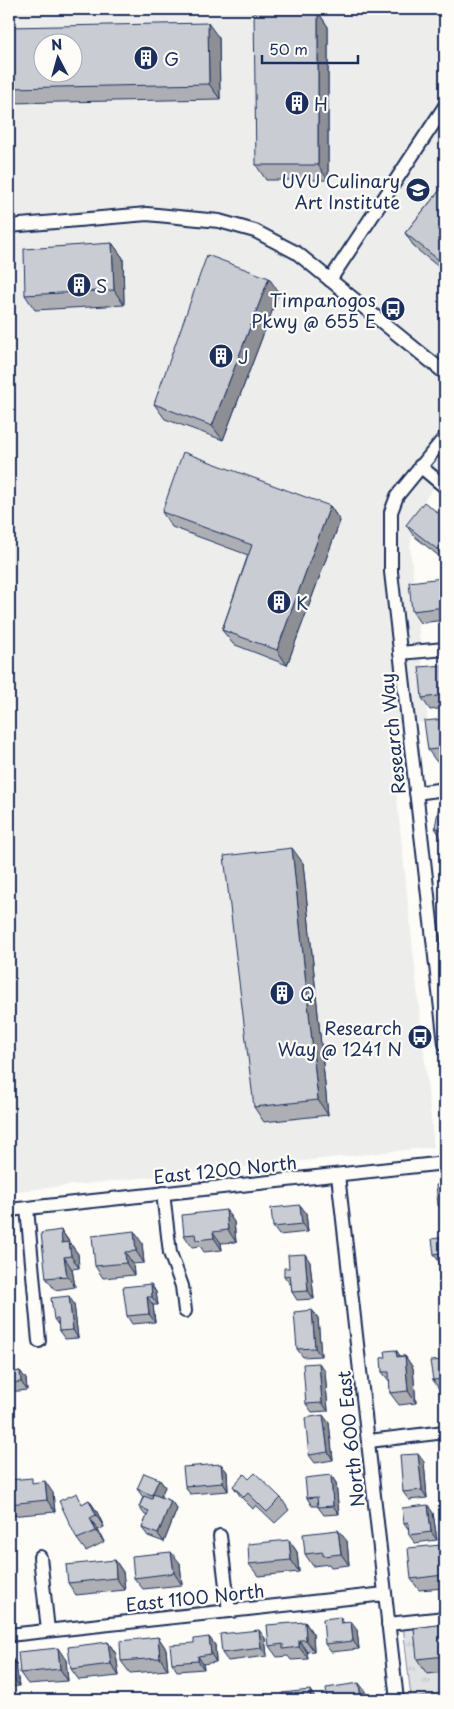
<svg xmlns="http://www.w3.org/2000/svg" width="454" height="1709" viewBox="0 0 454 1709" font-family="'Playpen Sans',sans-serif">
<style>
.built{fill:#edeeec;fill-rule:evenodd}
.grass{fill:url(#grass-tufts);stroke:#7e88a0}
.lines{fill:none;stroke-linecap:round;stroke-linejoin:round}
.minor-casing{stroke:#1b2f5e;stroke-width:16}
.minor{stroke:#fdfcf7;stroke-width:12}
.wall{fill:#adafb5;stroke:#1b2f5e}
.shaded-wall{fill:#8d8f94;stroke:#1b2f5e}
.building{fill:#c9ccd3;stroke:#1b2f5e;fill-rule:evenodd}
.labels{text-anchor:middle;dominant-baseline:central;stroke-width:4.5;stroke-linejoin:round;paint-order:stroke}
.poi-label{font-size:18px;fill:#1b2f5e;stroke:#fdfcf7;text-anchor:start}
.street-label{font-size:18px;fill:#1b2f5e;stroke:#fdfcf7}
</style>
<defs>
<pattern id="grass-tufts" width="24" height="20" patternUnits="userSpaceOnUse" patternTransform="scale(1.25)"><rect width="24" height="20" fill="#e0e1e3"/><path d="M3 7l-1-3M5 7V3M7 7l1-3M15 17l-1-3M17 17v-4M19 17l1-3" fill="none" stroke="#c0c1c5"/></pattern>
</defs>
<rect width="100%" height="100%" fill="#fdfcf7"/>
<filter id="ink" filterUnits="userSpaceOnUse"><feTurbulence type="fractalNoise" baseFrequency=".02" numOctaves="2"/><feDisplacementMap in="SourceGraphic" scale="10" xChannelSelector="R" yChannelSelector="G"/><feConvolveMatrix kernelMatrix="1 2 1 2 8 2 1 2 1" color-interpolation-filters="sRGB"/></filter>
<g filter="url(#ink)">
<path class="built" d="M 9,9 L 445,9 L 445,473 L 423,502 L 416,517 L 410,545 L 428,722 L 389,724 L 434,1147 L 9,1192 ZM 42,42 L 72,42 L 72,72 L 42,72 Z"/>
<path class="grass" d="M 405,1616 L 406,1629 L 421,1627 L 427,1673 L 445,1672 L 445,1694 L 411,1698 L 403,1625 Z"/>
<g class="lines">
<defs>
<g id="minor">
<path d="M 9,226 L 147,214 L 219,221 L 255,231 L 297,253 L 445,373"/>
<path d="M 330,280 L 445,106"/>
<path d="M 445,437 L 397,496 L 391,512 L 391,572 L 445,1044"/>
<path d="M 420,466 L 445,487"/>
<path d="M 400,653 L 445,649"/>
<path d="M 416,793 L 445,789"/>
<path d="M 338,1175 L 397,1700"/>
<path d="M 163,1193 L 170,1253 L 182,1286 L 185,1311"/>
<path d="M 27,1208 L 39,1341"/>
<path d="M 9,1210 L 445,1163"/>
<path d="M 369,1441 L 445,1432"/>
<path d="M 220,1536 L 229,1611"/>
<path d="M 40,1557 L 48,1630"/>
<path d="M 388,1624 L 445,1618"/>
<path d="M 9,1635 L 385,1594"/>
</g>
</defs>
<use href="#minor" class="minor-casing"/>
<use href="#minor" class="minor"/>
</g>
<g class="wall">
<path d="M 318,12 L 328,27 L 328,180 L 266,180 L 256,165 Z"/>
<path d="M 9,27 L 219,38 L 220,99 L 9,103 Z"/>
<path d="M 445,184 L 445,272 L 415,248 L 405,233 Z"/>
<path d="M 112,243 L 123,258 L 124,305 L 35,310 L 25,295 Z"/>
<path d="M 279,293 L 223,440 L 165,419 L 154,404 Z"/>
<path d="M 330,506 L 340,521 L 287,665 L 233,644 L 222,630 L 248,555 L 172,527 L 162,512 Z"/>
<path d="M 445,518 L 445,561 L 414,536 L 406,525 Z"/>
<path d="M 445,581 L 445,620 L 420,623 L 412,611 Z"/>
<path d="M 445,665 L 445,708 L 430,710 L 422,698 Z"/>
<path d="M 445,719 L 445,760 L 436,761 L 428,750 Z"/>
<path d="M 445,807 L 445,840 L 443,840 L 435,828 Z"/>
<path d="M 303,863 L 328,1115 L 264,1122 L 254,1107 Z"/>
<path d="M 445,1184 L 445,1215 L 438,1205 Z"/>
<path d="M 300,1205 L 306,1213 L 308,1232 L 279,1235 L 273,1227 Z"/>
<path d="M 226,1210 L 234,1222 L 236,1242 L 221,1243 L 222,1250 L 204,1252 L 200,1246 L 192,1247 L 184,1235 Z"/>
<path d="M 61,1230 L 78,1254 L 79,1268 L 72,1269 L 75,1287 L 55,1290 L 46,1278 Z"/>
<path d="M 445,1237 L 445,1261 L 439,1262 L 434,1254 Z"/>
<path d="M 142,1243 L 144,1263 L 133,1264 L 134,1275 L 103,1278 L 95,1266 Z"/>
<path d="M 310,1262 L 314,1299 L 297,1300 L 292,1292 L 291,1283 L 290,1284 L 284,1276 L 289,1268 Z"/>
<path d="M 151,1284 L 156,1292 L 158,1305 L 153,1305 L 155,1322 L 132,1324 L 127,1316 Z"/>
<path d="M 74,1304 L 78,1338 L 65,1339 L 59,1331 L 59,1326 L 54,1319 Z"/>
<path d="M 312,1310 L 318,1318 L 321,1356 L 303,1357 L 297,1349 Z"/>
<path d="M 396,1350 L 400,1356 L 405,1356 L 413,1368 L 416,1403 L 399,1405 L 390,1393 L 390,1382 L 382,1372 L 386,1357 Z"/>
<path d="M 445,1360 L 445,1391 L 441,1392 L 433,1380 Z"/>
<path d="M 20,1371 L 26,1379 L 27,1390 L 9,1392 L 9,1373 Z"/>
<path d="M 325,1371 L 328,1411 L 312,1412 L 306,1404 Z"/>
<path d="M 329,1423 L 333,1460 L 315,1463 L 309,1455 Z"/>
<path d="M 424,1462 L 427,1498 L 409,1500 L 403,1492 Z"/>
<path d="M 221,1464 L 227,1472 L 228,1491 L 190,1494 L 185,1486 Z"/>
<path d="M 331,1475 L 336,1483 L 339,1514 L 324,1515 L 318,1507 L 318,1506 L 312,1506 L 307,1498 Z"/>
<path d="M 159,1479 L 165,1487 L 160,1497 L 171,1501 L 177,1509 L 164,1542 L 148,1536 L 142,1528 L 147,1516 L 145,1515 L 139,1507 L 143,1497 L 137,1489 Z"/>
<path d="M 249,1479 L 281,1498 L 289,1510 L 275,1523 L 256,1505 L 253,1509 L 241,1497 L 233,1486 Z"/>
<path d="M 9,1480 L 53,1493 L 55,1512 L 9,1516 Z"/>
<path d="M 89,1500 L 97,1512 L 104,1527 L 98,1530 L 104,1542 L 86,1551 L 77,1539 L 84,1503 Z"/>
<path d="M 433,1513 L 437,1540 L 415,1543 L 409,1535 L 409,1530 L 404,1523 Z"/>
<path d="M 289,1540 L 297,1552 L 299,1572 L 258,1576 L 249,1564 Z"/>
<path d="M 347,1541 L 349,1565 L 331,1567 L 329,1564 L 313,1566 L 305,1554 Z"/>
<path d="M 445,1552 L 445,1588 L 419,1590 L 411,1579 Z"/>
<path d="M 115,1560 L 123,1572 L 125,1590 L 76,1595 L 68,1583 Z"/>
<path d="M 180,1563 L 182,1585 L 143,1589 L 134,1578 Z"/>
<path d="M 340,1617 L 344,1623 L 357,1630 L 359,1649 L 331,1652 L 325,1644 Z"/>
<path d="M 305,1622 L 313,1634 L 314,1651 L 307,1652 L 308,1659 L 291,1660 L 288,1656 L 277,1657 L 269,1646 Z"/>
<path d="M 445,1624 L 445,1672 L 427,1674 L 417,1659 Z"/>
<path d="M 158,1637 L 166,1649 L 168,1670 L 130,1673 L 121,1661 Z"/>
<path d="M 209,1637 L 215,1645 L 216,1662 L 203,1664 L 204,1669 L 177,1671 L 172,1663 L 194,1643 Z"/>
<path d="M 265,1638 L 267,1656 L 228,1661 L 222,1653 Z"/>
<path d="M 108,1642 L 116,1654 L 119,1676 L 79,1680 L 71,1669 Z"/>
<path d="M 9,1654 L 16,1664 L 19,1686 L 9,1687 Z"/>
<path d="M 66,1660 L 68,1681 L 28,1684 L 20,1673 Z"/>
</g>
<g class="shaded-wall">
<path d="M 318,12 L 328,27 L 328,180 L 318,165 Z"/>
<path d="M 208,23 L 219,38 L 220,99 L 209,84 Z"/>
<path d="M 112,243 L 123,258 L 124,305 L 114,290 Z"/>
<path d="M 269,278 L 279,293 L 223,440 L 212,426 Z"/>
<path d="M 330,506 L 340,521 L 287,665 L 277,650 Z"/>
<path d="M 445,540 L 445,560 L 438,550 Z"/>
<path d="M 443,578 L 445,581 L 445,593 L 444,591 Z"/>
<path d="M 292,848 L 303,863 L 328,1115 L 318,1100 Z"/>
<path d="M 300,1205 L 306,1213 L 308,1232 L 302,1224 Z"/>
<path d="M 226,1210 L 234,1222 L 236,1242 L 228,1230 Z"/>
<path d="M 61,1230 L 69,1242 L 71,1255 L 62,1243 Z"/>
<path d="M 134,1231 L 142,1243 L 144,1263 L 136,1251 Z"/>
<path d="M 213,1232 L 221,1243 L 222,1250 L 214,1238 Z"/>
<path d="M 69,1242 L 78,1254 L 79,1268 L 71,1256 Z"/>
<path d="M 125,1252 L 133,1264 L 134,1275 L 126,1263 Z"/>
<path d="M 305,1254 L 310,1262 L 314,1299 L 308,1291 Z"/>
<path d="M 64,1257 L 72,1269 L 75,1287 L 67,1276 Z"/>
<path d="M 151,1284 L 156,1292 L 158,1305 L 152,1297 Z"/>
<path d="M 69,1296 L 74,1304 L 78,1338 L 73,1330 Z"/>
<path d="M 147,1297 L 153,1305 L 155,1322 L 149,1314 Z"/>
<path d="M 312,1310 L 318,1318 L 321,1356 L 315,1348 Z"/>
<path d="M 396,1350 L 404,1362 L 397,1357 Z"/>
<path d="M 405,1356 L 413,1368 L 416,1403 L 408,1391 Z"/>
<path d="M 319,1363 L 325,1371 L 328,1411 L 322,1403 Z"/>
<path d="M 20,1371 L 26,1379 L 27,1390 L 21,1382 Z"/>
<path d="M 323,1415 L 329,1423 L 333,1460 L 328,1452 Z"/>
<path d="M 418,1454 L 424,1462 L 427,1498 L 422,1490 Z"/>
<path d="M 221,1464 L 227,1472 L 228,1491 L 223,1483 Z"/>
<path d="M 331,1475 L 336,1483 L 339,1514 L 333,1506 Z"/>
<path d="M 159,1479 L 165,1487 L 158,1503 L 152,1495 Z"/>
<path d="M 45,1481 L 53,1493 L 55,1512 L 47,1500 Z"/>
<path d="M 89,1500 L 97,1512 L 104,1527 L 96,1515 Z"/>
<path d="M 171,1501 L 177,1509 L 164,1542 L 158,1534 Z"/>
<path d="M 428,1505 L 433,1513 L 437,1540 L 431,1532 Z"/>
<path d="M 90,1518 L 98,1530 L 104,1542 L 96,1531 Z"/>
<path d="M 338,1530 L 347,1541 L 349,1565 L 341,1554 Z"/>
<path d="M 289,1540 L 297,1552 L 299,1572 L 291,1560 Z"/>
<path d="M 441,1545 L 445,1552 L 445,1578 L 443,1575 Z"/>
<path d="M 171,1552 L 180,1563 L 182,1585 L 174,1573 Z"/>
<path d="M 115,1560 L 123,1572 L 125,1590 L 116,1578 Z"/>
<path d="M 305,1622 L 313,1634 L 314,1651 L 306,1640 Z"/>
<path d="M 351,1622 L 357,1630 L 359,1649 L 353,1641 Z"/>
<path d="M 259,1630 L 265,1638 L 267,1656 L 261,1648 Z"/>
<path d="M 158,1637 L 166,1649 L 168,1670 L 160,1658 Z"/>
<path d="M 209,1637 L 215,1645 L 216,1662 L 211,1654 Z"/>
<path d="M 299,1640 L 307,1652 L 308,1659 L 299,1647 Z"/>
<path d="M 108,1642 L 116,1654 L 119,1676 L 111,1664 Z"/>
<path d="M 58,1648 L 66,1660 L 68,1681 L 60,1669 Z"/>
<path d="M 9,1654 L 16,1664 L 19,1686 L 11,1674 Z"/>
<path d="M 198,1656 L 203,1664 L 204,1669 L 198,1661 Z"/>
<path d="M 359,1683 L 365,1691 L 366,1700 L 361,1700 Z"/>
<path d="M 310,1690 L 315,1698 L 315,1700 L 311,1700 Z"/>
</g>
<g class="building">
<path d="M 254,11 L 318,12 L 318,165 L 256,165 Z"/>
<path d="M 208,23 L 209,84 L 9,88 L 9,27 ZM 42,42 L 72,42 L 72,72 L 42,72 Z"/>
<path d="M 445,184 L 445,265 L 405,233 Z"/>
<path d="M 112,243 L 114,290 L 25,295 L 24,249 Z"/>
<path d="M 207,255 L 269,278 L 212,426 L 154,404 Z"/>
<path d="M 183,452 L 330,506 L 277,650 L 222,630 L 252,545 L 162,512 Z"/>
<path d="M 424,502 L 445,518 L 445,540 L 438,550 L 406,525 Z"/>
<path d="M 443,578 L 444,591 L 445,591 L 445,607 L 412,611 L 409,582 Z"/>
<path d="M 445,665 L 445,695 L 422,698 L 419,667 Z"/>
<path d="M 445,719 L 445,748 L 428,750 L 424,721 Z"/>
<path d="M 439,805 L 445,807 L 445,830 L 435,828 Z"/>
<path d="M 292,848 L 318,1100 L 254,1107 L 224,856 Z"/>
<path d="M 445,1184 L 445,1204 L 438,1205 L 436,1185 Z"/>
<path d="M 300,1205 L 302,1224 L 273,1227 L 271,1208 Z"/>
<path d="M 226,1210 L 228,1230 L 213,1232 L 214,1238 L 196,1240 L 195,1234 L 184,1235 L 182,1215 Z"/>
<path d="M 61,1230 L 62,1243 L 69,1242 L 71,1256 L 64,1257 L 67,1276 L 46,1278 L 41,1233 Z"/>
<path d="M 134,1231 L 136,1251 L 125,1252 L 126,1263 L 95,1266 L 92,1236 Z"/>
<path d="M 445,1237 L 445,1252 L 434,1254 L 432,1239 Z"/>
<path d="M 305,1254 L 308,1291 L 292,1292 L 290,1275 L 284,1276 L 284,1268 L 289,1268 L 288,1255 Z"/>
<path d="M 151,1284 L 152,1297 L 147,1297 L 149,1314 L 127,1316 L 123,1287 Z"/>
<path d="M 69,1296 L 73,1330 L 59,1331 L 58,1319 L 54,1319 L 51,1298 Z"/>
<path d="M 312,1310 L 315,1348 L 297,1349 L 294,1312 Z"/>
<path d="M 396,1350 L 397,1357 L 405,1356 L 408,1391 L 390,1393 L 389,1372 L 382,1372 L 381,1358 L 386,1357 L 385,1351 Z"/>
<path d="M 445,1360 L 445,1383 L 444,1379 L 433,1380 L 430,1361 Z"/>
<path d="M 319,1363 L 322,1403 L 306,1404 L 303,1364 Z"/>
<path d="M 20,1371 L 21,1382 L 9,1383 L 9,1373 Z"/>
<path d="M 323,1415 L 328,1452 L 309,1455 L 305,1418 Z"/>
<path d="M 418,1454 L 422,1490 L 403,1492 L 400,1455 Z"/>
<path d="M 221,1464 L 223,1483 L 185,1486 L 183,1467 Z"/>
<path d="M 144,1473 L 159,1479 L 152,1495 L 137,1489 Z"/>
<path d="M 255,1473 L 281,1498 L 267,1512 L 248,1493 L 244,1497 L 233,1486 L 244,1474 L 249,1479 Z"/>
<path d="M 331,1475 L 333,1506 L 318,1507 L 317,1497 L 307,1498 L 305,1478 Z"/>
<path d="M 32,1478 L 32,1483 L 45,1481 L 47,1500 L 9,1504 L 9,1480 Z"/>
<path d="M 77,1493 L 82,1504 L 89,1500 L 96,1515 L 90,1518 L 96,1531 L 77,1539 L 59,1501 Z"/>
<path d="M 153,1494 L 171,1501 L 158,1534 L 142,1528 L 149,1511 L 139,1507 L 144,1496 L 152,1499 Z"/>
<path d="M 428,1505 L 431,1532 L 409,1535 L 408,1522 L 404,1523 L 402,1508 Z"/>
<path d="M 338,1530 L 341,1554 L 323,1556 L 323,1552 L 305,1554 L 303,1534 Z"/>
<path d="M 289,1540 L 291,1560 L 249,1564 L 248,1544 Z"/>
<path d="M 441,1545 L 443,1575 L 411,1579 L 408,1548 Z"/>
<path d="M 171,1552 L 174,1573 L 134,1578 L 132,1556 Z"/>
<path d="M 115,1560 L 116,1578 L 68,1583 L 66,1565 Z"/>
<path d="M 340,1617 L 341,1623 L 351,1622 L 353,1641 L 325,1644 L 323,1619 Z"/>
<path d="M 305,1622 L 306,1640 L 299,1640 L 299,1647 L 283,1649 L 283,1644 L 269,1646 L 267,1625 Z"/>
<path d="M 445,1624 L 445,1656 L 417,1659 L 414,1628 Z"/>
<path d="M 259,1630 L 261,1648 L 222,1653 L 220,1634 Z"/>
<path d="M 158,1637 L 160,1658 L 121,1661 L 120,1641 Z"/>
<path d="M 209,1637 L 211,1654 L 198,1656 L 198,1661 L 172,1663 L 170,1645 L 194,1643 L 194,1639 Z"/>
<path d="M 108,1642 L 111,1664 L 71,1669 L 68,1647 Z"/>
<path d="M 58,1648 L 60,1669 L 20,1673 L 18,1652 Z"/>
<path d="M 9,1659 L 11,1674 L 9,1675 Z"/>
<path d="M 359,1683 L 361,1700 L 327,1700 L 326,1688 Z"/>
<path d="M 310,1690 L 311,1700 L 283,1700 L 282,1693 Z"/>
<path d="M 212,1695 L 213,1700 L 173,1700 Z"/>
<path d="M 266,1696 L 266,1700 L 231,1700 L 231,1699 Z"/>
</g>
</g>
<defs>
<symbol id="building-disc" viewBox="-11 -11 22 22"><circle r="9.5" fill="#1b2f5e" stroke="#fdfcf7"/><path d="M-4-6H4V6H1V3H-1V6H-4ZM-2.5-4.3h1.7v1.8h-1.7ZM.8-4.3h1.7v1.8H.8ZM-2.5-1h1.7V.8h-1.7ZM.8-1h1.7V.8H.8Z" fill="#fff"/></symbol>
<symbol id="school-disc" viewBox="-11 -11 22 22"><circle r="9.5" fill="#1b2f5e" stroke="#fdfcf7"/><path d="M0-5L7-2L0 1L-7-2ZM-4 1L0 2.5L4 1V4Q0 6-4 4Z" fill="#fff"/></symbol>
<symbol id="bus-disc" viewBox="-11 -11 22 22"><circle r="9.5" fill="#1b2f5e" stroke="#fdfcf7"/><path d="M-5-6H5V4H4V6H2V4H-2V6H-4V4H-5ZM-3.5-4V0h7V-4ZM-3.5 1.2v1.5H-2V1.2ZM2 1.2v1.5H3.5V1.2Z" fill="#fff"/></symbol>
</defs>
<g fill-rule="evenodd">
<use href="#building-disc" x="132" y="44" width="28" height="28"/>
<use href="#building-disc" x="283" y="89" width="28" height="28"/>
<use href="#school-disc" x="404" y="176" width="28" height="28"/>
<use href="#building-disc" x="65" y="271" width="28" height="28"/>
<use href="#bus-disc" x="379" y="295" width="28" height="28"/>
<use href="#building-disc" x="207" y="342" width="28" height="28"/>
<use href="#building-disc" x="265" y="588" width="28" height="28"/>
<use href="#building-disc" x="268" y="979" width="28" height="28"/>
<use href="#bus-disc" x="406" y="1023" width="28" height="28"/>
</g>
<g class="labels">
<g class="poi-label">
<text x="164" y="58">G</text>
<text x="314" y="103">H</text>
<text x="400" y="180" text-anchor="end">UVU Culinary<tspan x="400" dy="21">Art Institute</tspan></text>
<text x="96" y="285">S</text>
<text x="376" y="299" text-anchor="end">Timpanogos<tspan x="376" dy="21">Pkwy @ 655 E</tspan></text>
<text x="238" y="356">J</text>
<text x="296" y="602">K</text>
<text x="300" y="993">Q</text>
<text x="402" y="1027" text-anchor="end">Research<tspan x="402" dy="21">Way @ 1241 N</tspan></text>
</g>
<g class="street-label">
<text transform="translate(392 734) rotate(-96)">Research Way</text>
<text transform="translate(225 1169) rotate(-6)">East 1200 North</text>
<text transform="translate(350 1439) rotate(-96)">North 600 East</text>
<text transform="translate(195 1597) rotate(-6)">East 1100 North</text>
</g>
</g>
<rect width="454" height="1709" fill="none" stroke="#fdfcf7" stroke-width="30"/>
<rect x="15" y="15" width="424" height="1679" fill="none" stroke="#1b2f5e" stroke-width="2" filter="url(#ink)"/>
<g transform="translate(58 58) rotate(354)"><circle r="24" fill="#fdfcf7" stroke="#a3aaba"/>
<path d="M0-4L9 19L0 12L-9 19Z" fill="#1b2f5e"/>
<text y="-8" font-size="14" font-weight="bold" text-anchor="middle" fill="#1b2f5e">N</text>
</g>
<path d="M262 55v8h96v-8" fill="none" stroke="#1b2f5e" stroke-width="2.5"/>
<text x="269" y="55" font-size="15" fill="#1b2f5e" stroke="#fdfcf7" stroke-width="4" paint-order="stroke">50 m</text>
</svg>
